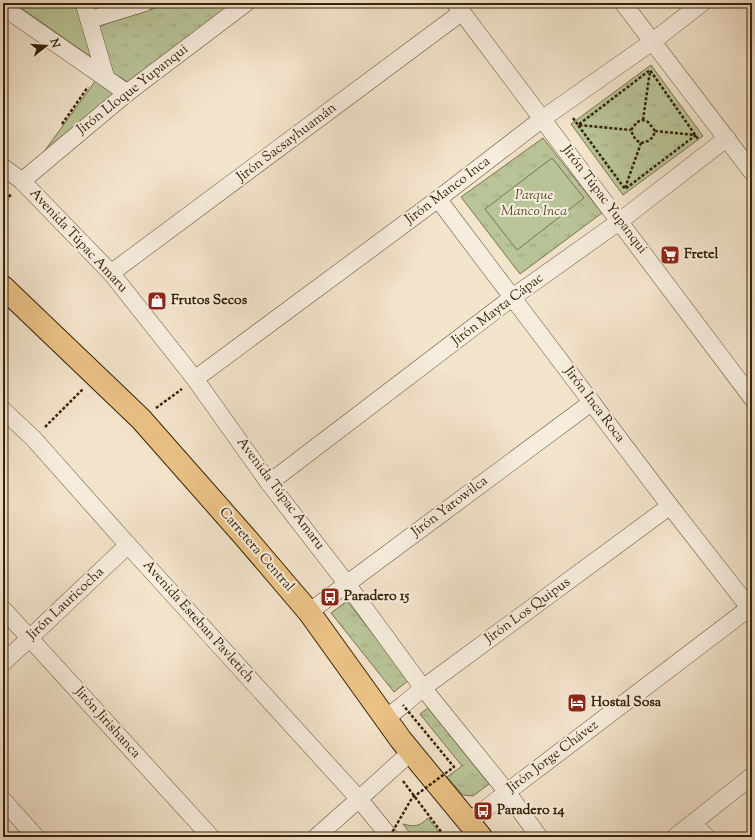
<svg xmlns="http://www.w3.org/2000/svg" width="755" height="840" viewBox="0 0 755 840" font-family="'Sorts Mill Goudy',serif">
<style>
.grass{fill:url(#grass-tufts);stroke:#787450}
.garden{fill:#b9c599;stroke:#787450}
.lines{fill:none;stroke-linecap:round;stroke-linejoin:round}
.minor-casing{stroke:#665338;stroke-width:18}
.trunk-casing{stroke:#372306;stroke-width:24}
.path{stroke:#372306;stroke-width:2.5;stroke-dasharray:3 2;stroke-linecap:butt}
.minor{stroke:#f7edde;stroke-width:17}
.trunk{stroke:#eac286;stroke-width:22}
.path-bridge{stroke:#372306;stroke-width:2.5;stroke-dasharray:3 2;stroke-linecap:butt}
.labels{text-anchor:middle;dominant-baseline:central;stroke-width:4;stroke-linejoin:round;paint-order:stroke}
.street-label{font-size:14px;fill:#372306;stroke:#f7edde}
.park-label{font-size:14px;font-style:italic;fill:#584c2b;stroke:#f7edde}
.poi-label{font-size:14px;font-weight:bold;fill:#372306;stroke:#f7edde;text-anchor:start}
</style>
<defs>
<pattern id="grass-tufts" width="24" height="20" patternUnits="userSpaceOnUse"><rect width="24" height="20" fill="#b9c599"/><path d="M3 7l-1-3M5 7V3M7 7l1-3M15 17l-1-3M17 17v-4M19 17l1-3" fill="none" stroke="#a0a982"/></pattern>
</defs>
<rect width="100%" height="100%" fill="#f3e4cc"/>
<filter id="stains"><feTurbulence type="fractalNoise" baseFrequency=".005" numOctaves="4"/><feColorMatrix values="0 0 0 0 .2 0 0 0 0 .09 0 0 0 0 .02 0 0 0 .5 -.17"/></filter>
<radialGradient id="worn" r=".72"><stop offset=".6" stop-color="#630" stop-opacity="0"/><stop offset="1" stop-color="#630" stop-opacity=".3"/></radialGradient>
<g class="grass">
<path d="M 171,3 L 237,3 L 131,84 L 113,73 L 99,26 Z"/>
<path d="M 651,65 L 703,136 L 623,195 L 571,124 Z"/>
<path d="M 543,138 L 602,213 L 520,274 L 461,197 Z"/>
<path d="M 347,601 L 409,680 L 394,692 L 331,613 Z"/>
<path d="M 428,708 L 489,784 L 473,796 L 463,795 L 447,777 L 462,766 L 420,714 Z"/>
</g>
<g class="garden">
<path d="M 14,3 L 77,3 L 95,60 Z"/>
<path d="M 96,80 L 119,94 L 33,167 Z"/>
<path d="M 552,158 L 584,198 L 517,250 L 485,209 Z"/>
<path d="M 428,818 L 441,835 L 439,837 L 413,837 L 403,824 C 414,827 419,827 428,818 Z"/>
</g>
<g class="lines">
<defs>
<g id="minor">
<path d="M 84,3 L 106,78"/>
<path d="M 455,3 L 752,398"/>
<path d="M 623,3 L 752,172"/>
<path d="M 3,7 L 127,93"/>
<path d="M 89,20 L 144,3"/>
<path d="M 3,167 L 22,181 L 111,273 L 195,379 L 269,483 L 347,584 L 423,688 L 507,792 L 539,837"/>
<path d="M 22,181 L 127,93 L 246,3"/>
<path d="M 438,199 L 670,506 L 752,611"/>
<path d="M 111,273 L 462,12"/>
<path d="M 195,379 L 438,199 L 542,119 L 652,42 L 702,3"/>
<path d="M 3,410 L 33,438 L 128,545 L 359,799 L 390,837"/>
<path d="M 269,483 L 513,297 L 620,221 L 727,138"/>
<path d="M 3,609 L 211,837"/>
<path d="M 309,612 L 592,402"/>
<path d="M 3,663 L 128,545"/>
<path d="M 386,718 L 403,705 L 423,688 L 670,506"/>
<path d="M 3,800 L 36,837"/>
<path d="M 468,822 L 483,811 L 507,792 L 752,606"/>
<path d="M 692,824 L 707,837"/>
<path d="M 316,837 L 359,799 L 412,751"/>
<path d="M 675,837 L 752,776"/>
</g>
<path id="trunk" d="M 3,287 L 141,419 L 245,537 L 309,612 L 401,740 L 481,837"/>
</defs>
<use href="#minor" class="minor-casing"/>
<use href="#trunk" class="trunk-casing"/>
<g class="path">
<path d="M 573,118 L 578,125 L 631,130"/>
<path d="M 643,120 L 650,71"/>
<path d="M 62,124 L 88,87"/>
<path d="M 655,131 L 648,122 L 643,120 L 637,122 L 631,130 C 633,136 635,140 641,143 L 648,141 L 653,137 L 655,131 L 695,135"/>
<path d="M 696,135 L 625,189 L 578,125 L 650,70 L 698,139"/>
<path d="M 625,188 L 641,143"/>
<path d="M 3,205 L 11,194"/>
<path d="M 156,408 L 182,389"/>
<path d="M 45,427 L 83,389"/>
<path d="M 403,781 L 445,837"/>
</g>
<use href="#minor" class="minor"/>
<use href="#trunk" class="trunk"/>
<path class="path-bridge" d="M 390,836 L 412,798 L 454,767 L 403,705"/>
</g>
<defs>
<symbol id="supermarket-square" viewBox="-11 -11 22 22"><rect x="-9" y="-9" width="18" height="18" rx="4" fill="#8f2418" stroke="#f7edde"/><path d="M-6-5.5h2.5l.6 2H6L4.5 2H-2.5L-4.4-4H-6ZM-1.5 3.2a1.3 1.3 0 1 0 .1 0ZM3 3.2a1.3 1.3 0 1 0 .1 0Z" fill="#fff"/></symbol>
<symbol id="shop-square" viewBox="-11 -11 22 22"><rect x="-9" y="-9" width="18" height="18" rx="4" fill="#8f2418" stroke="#f7edde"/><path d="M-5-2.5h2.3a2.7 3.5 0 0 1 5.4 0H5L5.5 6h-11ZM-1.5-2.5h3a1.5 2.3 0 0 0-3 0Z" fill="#fff"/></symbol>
<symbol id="bus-square" viewBox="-11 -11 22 22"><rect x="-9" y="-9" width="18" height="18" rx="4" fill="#8f2418" stroke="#f7edde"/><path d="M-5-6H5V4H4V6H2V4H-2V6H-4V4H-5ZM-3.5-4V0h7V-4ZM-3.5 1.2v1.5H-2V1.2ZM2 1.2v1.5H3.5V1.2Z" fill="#fff"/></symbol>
<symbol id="hotel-square" viewBox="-11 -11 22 22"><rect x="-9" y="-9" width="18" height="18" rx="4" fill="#8f2418" stroke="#f7edde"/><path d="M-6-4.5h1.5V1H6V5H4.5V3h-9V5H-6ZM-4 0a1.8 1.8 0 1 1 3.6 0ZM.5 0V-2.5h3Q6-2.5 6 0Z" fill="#fff"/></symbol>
</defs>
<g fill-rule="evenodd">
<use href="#supermarket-square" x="659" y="244" width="22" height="22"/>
<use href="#shop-square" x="146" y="290" width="22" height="22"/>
<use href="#bus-square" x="319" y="586" width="22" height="22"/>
<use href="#hotel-square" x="566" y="692" width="22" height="22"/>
<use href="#bus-square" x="472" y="800" width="22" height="22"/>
</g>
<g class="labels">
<g class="street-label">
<text transform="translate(133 90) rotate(-38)">Jirón Lloque Yupanqui</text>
<text transform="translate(287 143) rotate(-37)">Jirón Sacsayhuamán</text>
<text transform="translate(448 191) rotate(-37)">Jirón Manco Inca</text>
<text transform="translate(604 200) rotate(53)">Jirón Túpac Yupanqui</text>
<text transform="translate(78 241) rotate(47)">Avenida Túpac Amaru</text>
<text transform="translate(498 310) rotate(-37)">Jirón Mayta Cápac</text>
<text transform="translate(594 405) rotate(53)">Jirón Inca Roca</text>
<text transform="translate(280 494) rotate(53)">Avenida Túpac Amaru</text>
<text transform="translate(450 507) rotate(-37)">Jirón Yarowilca</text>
<text transform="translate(256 550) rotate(49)">Carretera Central</text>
<text transform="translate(66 604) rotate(-43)">Jirón Lauricocha</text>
<text transform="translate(528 611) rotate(-36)">Jirón Los Quipus</text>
<text transform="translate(198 622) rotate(48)">Avenida Esteban Pavletich</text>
<text transform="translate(107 723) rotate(48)">Jirón Jirishanca</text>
<text transform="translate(553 757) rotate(-37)">Jirón Jorge Chávez</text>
</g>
<g class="park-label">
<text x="534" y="196">Parque<tspan x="534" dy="16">Manco Inca</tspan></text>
</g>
<g class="poi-label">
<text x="684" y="255">Fretel</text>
<text x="171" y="301">Frutos Secos</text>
<text x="344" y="597">Paradero 15</text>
<text x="591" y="703">Hostal Sosa</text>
<text x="497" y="811">Paradero 14</text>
</g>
</g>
<rect width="755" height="840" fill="none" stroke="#f3e4cc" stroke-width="16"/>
<rect x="4" y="4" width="747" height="832" fill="none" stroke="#372306" stroke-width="2"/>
<rect x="8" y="8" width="739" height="824" fill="none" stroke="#372306"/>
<g transform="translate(46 46) rotate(73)" stroke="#f7edde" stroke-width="3" paint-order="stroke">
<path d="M0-3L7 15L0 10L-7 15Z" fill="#372306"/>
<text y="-6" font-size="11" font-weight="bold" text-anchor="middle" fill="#372306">N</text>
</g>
<rect width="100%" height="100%" filter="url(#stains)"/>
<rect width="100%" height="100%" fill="url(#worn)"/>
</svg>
